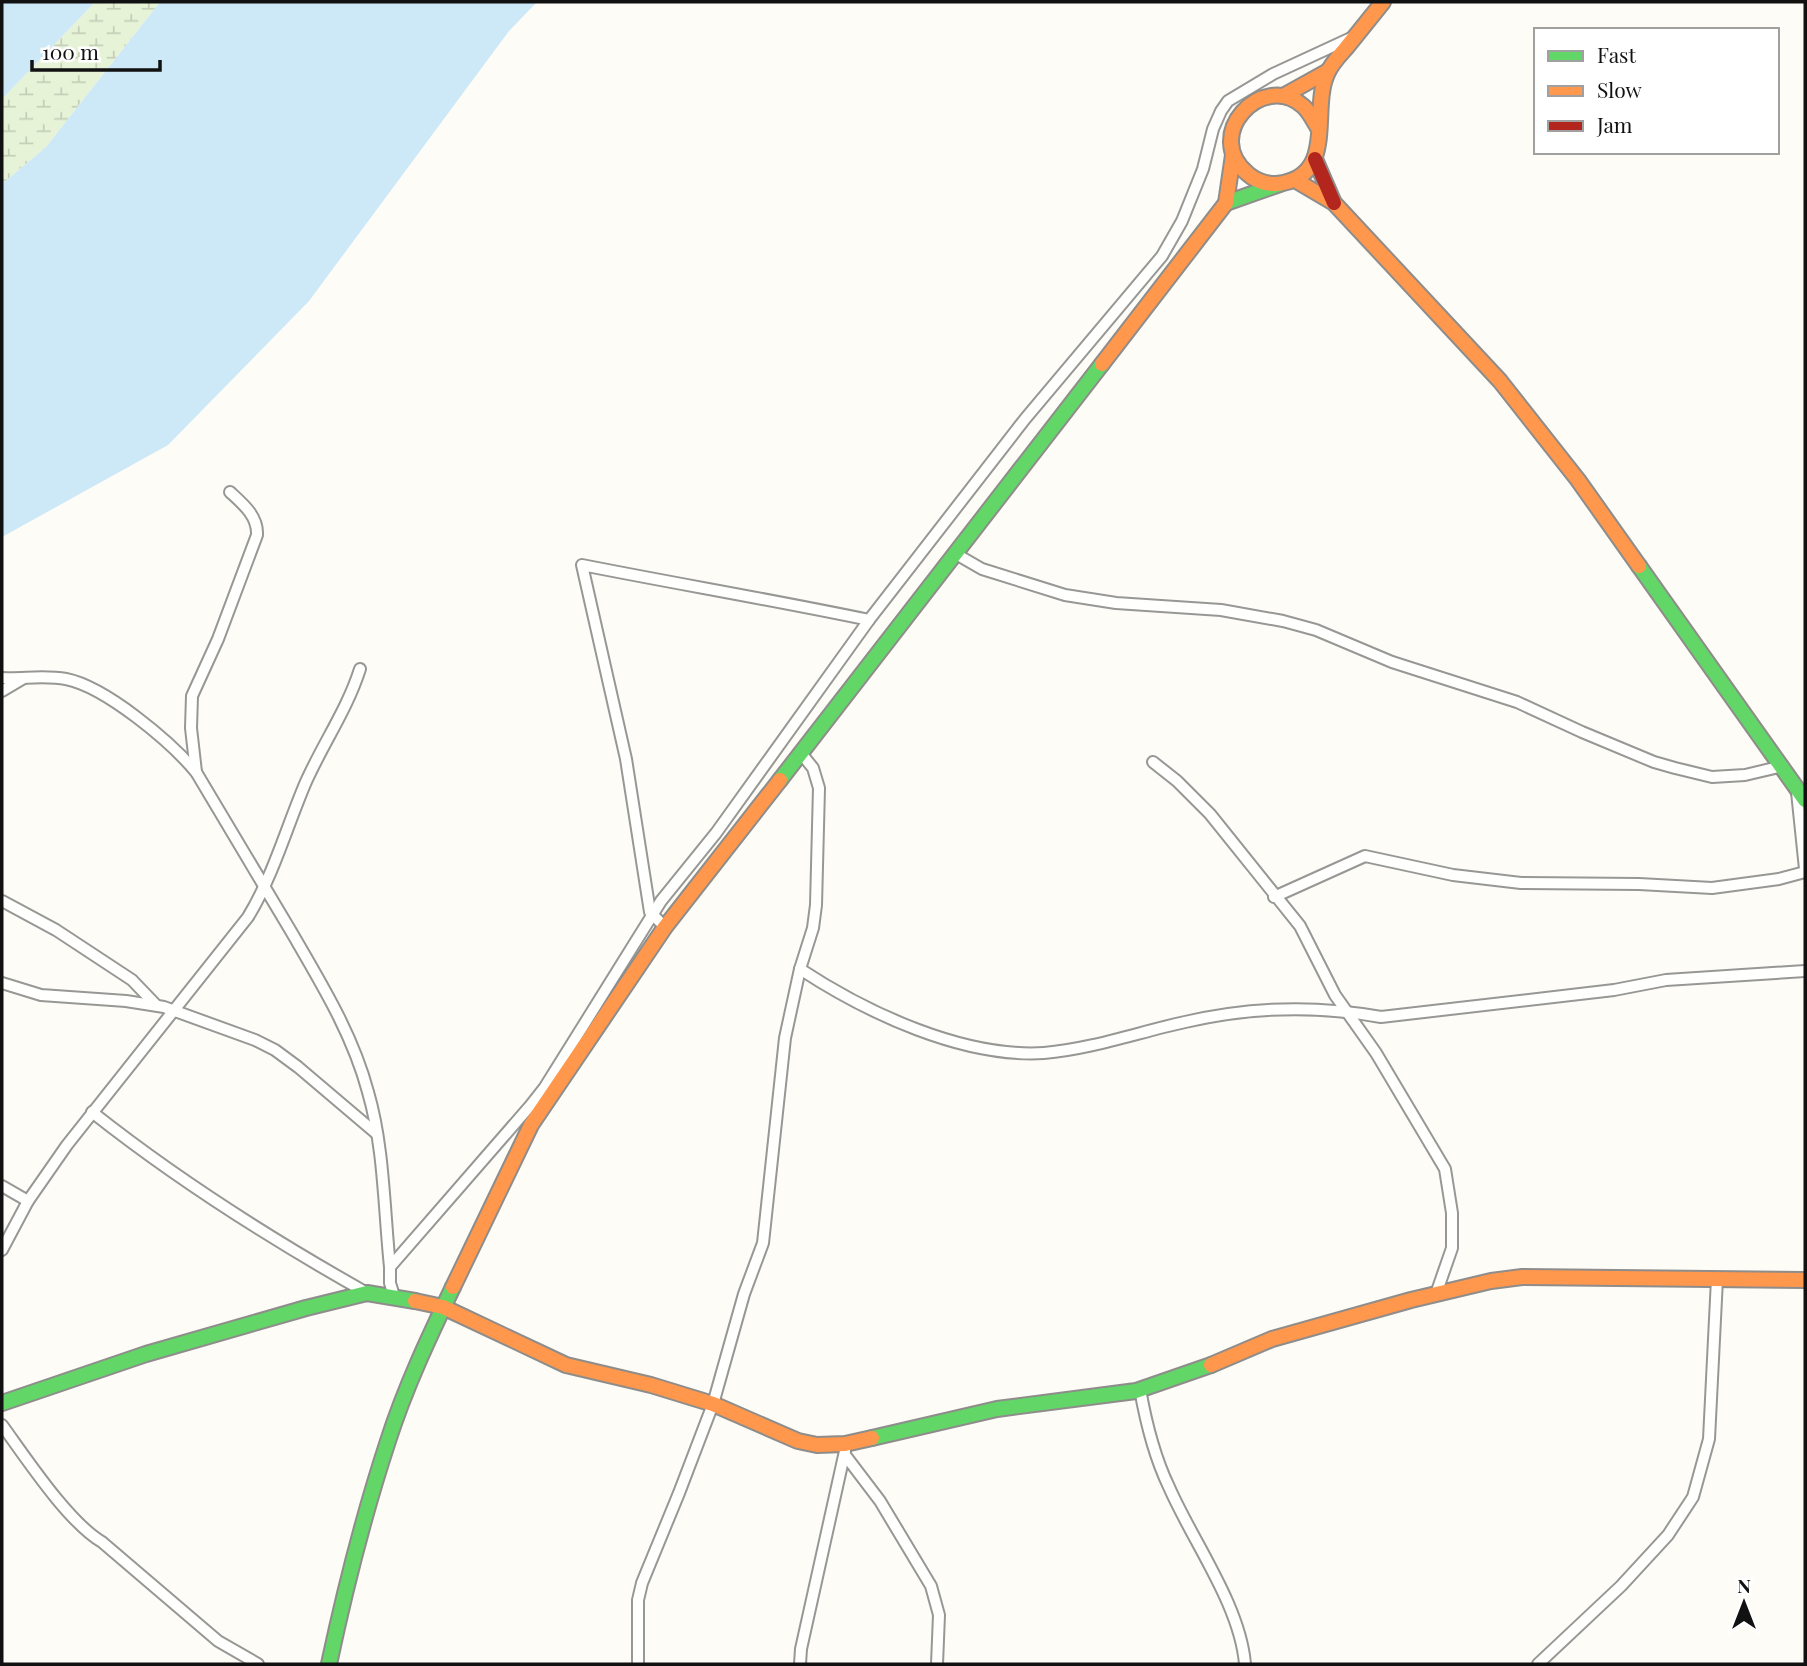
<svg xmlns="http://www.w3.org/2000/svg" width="1807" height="1666" viewBox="0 0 1807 1666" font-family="'Playfair Display',serif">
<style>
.wetland{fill:url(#wetland-marsh)}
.water{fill:#cde8f7}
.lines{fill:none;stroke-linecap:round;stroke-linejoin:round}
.street-casing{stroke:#979795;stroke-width:14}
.fast-casing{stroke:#8e8d8b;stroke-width:18}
.slow-casing{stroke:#8e8d8b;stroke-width:18}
.jam-casing{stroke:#8e8d8b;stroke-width:18}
.street{stroke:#fffffe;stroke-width:10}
.fast{stroke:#63d668;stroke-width:14}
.slow{stroke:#ff974d;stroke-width:14}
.jam{stroke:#b3261e;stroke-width:14}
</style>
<defs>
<pattern id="wetland-marsh" width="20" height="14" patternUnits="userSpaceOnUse" patternTransform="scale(1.75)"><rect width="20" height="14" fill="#e7f3d7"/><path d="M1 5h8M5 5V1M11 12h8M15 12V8" fill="none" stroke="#c5cfb8"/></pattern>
</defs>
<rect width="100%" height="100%" fill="#fdfcf7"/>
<path class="wetland" d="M 95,2 L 160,2 L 46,147 L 2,184 L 2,99 Z"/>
<g class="water">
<path d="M 2,2 L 95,2 L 2,99 Z"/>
<path d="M 160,2 L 537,2 L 509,31 L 309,301 L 168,445 L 2,537 L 2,184 L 46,147 Z"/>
</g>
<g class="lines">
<defs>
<g id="street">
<path d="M 956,554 L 982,569 L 1065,595 L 1116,603 L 1221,610 L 1283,621 L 1316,630 L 1392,662 L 1517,702 L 1582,732 L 1654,762 L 1675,768 L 1712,777 L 1745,775 L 1783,766"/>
<path d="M 2,678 C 23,679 45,675 66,679 C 106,687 171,742 196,772 C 228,826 260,879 292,933 C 321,983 353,1035 368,1092 C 384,1146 384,1210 390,1267 L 390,1283 L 394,1296"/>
<path d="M 2,691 L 24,678"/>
<path d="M 1153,762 L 1177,781 L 1210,814 L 1300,926 L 1335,995 L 1376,1053 L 1445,1169 L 1452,1213 L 1452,1248 L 1436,1294"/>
<path d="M 196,772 L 191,728 L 192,696 L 218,639 L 257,535 C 258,516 243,504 230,492"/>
<path d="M 1797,792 L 1805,869"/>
<path d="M 1274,897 L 1365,856 L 1453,875 L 1521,883 L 1639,884 L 1712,888 L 1779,879 L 1805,872"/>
<path d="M 2,901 L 56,930 L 132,980 L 156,1005"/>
<path d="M 665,927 L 650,912 L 626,759 L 582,565 C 678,584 773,600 869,620"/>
<path d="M 800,969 C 867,1013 963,1058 1044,1053 C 1092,1049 1139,1032 1185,1022 C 1250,1007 1316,1005 1381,1017 L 1614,990 L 1666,980 L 1805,971"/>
<path d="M 2,983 L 41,995 L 126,1001 L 164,1007 L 255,1040 L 275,1050 L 298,1067 L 377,1134"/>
<path d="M 92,1112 C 179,1181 271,1239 367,1293"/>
<path d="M 2,1186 L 28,1201"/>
<path d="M 2,1250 L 28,1201 L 67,1145 L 248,917 C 273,876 286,829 305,784 C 322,745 347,710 360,669"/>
<path d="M 390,1267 L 530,1106 L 545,1087 L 661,901 L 716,833 L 869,620 L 1025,419 L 1162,256 L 1182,221 L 1203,169 L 1213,129 L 1221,111 L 1228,101 L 1273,74 L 1353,37"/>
<path d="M 1140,1389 C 1146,1423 1154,1456 1169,1487 C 1193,1542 1240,1605 1245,1664"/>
<path d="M 2,1425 C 26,1458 68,1522 102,1542 L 218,1641 L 258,1664"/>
<path d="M 845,1455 L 880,1501 L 931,1586 L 939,1615 L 937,1664"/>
<path d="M 638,1664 L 638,1600 L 642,1583 L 679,1493 L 713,1404 L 744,1294 L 763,1243 L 785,1038 L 800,969 L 813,928 L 816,905 L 819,788 L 813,768 L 800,752"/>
<path d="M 800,1664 L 801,1649 L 845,1451"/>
<path d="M 1538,1664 L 1621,1586 L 1668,1535 L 1693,1497 L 1709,1439 L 1717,1279"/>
</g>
<g id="fast">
<path d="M 1226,203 L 1280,184"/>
<path d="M 1639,566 L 1805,800"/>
<path d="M 780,780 L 1102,364"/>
<path d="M 2,1403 L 146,1354 L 306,1308 L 367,1293 L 415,1301"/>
<path d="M 872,1438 L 997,1409 L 1136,1391 L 1211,1365"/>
<path d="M 329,1664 C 345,1589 364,1514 388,1441 C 405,1388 429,1337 453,1287"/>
</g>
<g id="slow">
<path d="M 1283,96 L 1328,71"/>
<path d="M 1318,128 C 1314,121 1309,111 1303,106 C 1262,70 1201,136 1248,174 C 1257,182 1271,186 1283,183 C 1336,173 1311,109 1327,74 C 1331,64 1339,56 1346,48 C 1358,33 1371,17 1383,2"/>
<path d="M 1295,180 L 1334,203 L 1500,381 L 1578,480 L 1639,566"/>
<path d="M 1102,364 L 1226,203 L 1233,155"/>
<path d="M 453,1287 L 531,1125 L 665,927 L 780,780"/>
<path d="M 415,1301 L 443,1307 L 566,1365 L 651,1385 L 713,1404 L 798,1441 L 817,1445 L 845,1444 L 872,1438"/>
<path d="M 1211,1365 L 1272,1339 L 1411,1300 L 1491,1281 L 1522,1277 L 1805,1280"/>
</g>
<path id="jam" d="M 1315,159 L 1334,203"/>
</defs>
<use href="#street" class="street-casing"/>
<use href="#fast" class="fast-casing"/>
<use href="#slow" class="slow-casing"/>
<use href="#jam" class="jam-casing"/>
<use href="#street" class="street"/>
<use href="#fast" class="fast"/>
<use href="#slow" class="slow"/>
<use href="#jam" class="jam"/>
</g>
<rect width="1807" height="1666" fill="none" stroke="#111111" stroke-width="7"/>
<rect x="1534" y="28" width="245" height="126" fill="#ffffff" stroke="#a0a0a0" stroke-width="2"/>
<rect x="1548" y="51" width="35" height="10" fill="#63d668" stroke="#a0a0a0" stroke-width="2"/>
<text x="1597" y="63" font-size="21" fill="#111111">Fast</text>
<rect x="1548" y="86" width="35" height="10" fill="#ff974d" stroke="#a0a0a0" stroke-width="2"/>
<text x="1597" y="98" font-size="21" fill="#111111">Slow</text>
<rect x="1548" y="121" width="35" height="10" fill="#b3261e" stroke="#a0a0a0" stroke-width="2"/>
<text x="1597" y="133" font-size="21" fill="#111111">Jam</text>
<g transform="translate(1744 1603)" stroke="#ffffff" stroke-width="5" paint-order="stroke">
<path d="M0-5L12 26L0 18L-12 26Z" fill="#111111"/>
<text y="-10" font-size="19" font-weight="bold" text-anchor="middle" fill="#111111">N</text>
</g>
<path d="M32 60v10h128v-10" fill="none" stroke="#111111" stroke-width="3.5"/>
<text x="42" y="60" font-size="21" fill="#111111" stroke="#ffffff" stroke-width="5" paint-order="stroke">100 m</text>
</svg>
